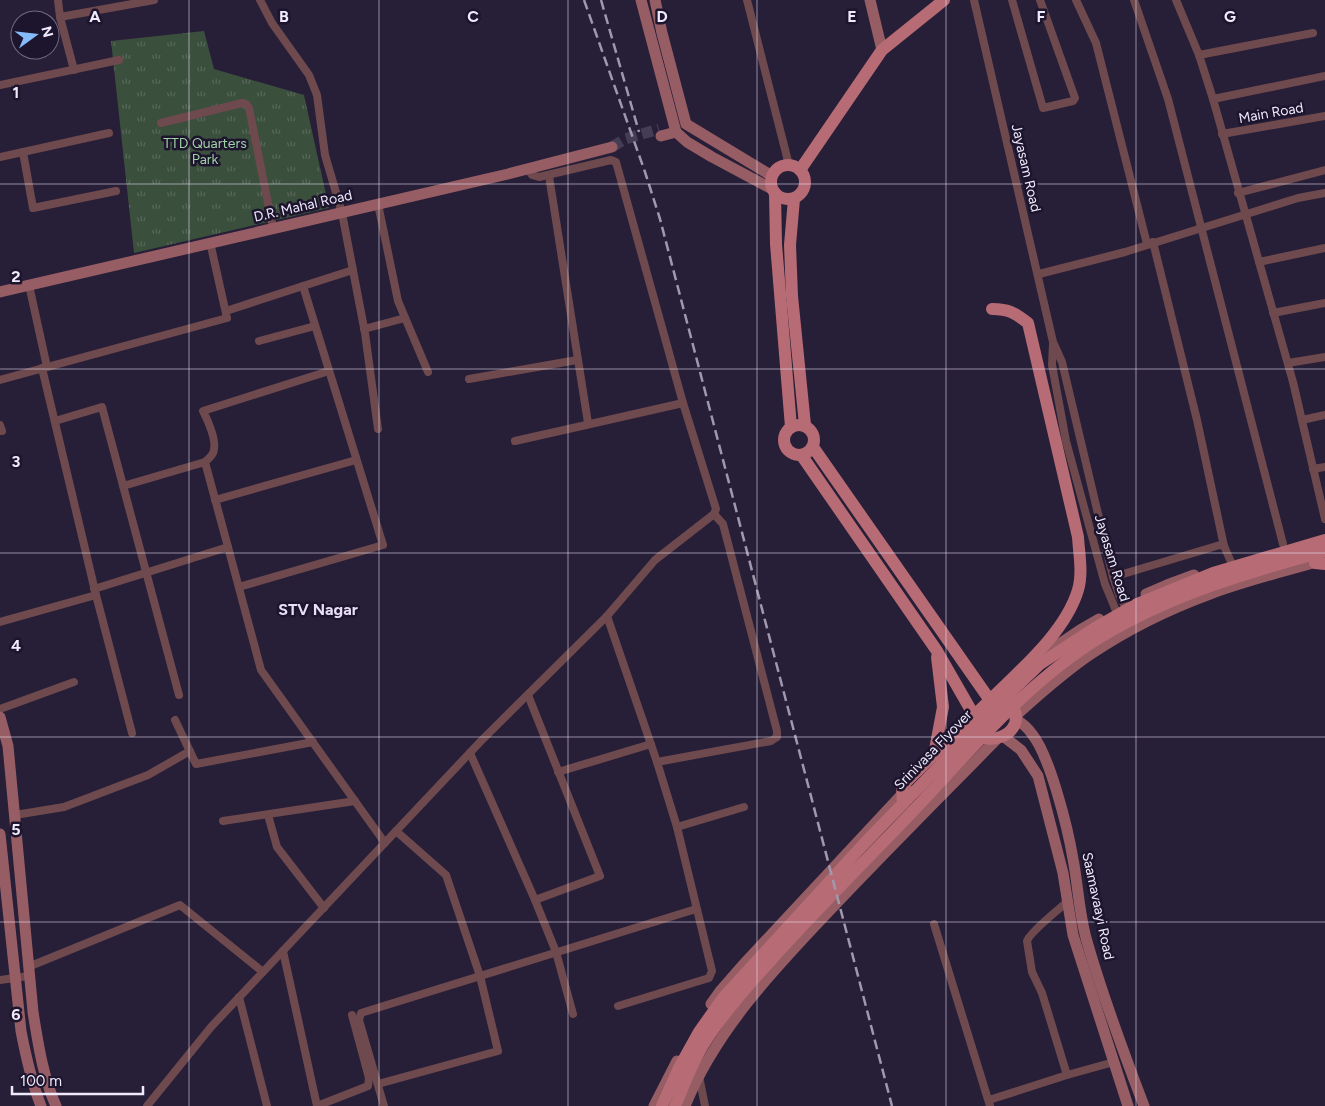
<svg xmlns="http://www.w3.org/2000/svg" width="1325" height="1106" viewBox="0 0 1325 1106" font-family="Figtree,sans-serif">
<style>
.grass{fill:url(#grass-tufts)}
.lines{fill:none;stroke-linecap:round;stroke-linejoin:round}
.secondary-tunnel{stroke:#453d55;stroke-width:11;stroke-dasharray:11 5.5;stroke-linecap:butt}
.street{stroke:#6e494d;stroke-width:8}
.secondary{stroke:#975d64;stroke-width:11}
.primary{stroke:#b76c75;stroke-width:12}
.rail{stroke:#a099ae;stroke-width:2.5;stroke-dasharray:10 5;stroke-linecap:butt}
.grid{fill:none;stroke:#efeafc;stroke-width:1;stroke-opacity:0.55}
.labels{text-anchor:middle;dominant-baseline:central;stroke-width:5;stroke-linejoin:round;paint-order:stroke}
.street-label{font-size:14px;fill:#efeafc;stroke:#1d142d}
.park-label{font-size:14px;fill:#9ed1a4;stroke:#1d142d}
.quarter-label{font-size:16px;font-weight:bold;fill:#e7defa;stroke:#1d142d}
.grid-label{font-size:16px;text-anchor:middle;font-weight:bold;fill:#efeafc;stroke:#1d142d;stroke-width:5;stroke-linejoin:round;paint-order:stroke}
</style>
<defs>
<pattern id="grass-tufts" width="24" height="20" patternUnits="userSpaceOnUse" patternTransform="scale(1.25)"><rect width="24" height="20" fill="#3b4f3d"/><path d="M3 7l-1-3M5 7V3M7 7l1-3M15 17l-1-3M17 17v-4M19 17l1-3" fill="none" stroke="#58685a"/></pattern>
</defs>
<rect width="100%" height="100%" fill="#271e37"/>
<path class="grass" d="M 204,31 L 214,69 L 304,95 L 329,208 L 134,253 L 111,41 Z"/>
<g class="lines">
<path class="secondary-tunnel" d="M 612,147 L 625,139 L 659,129"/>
<g class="street">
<path d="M 58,0 L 60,17 L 74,70"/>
<path d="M 260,0 L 272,23 L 309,75 L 317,95 L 325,155 L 342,213 L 365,333 L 378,429"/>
<path d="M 747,0 L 789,165"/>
<path d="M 974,0 L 1053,342 L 1062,362 L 1113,577 L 1119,595 L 1128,612"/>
<path d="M 1012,0 L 1043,108 L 1073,101 L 1075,98 L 1040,0"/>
<path d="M 1076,0 L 1096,43 L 1147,244"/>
<path d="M 1134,0 L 1168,99 L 1283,544"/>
<path d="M 1176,0 L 1199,55 L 1213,99 L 1293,382 L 1325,519"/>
<path d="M 60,17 L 154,0"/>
<path d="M 1199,55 L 1313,33"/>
<path d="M 0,85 L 119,60"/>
<path d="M 1213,99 L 1325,76"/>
<path d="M 161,123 L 242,103 L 246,104 L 249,108 L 273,228"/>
<path d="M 1222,134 L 1325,116"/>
<path d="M 23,152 L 33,208 L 116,191"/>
<path d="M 0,157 L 109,133"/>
<path d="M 1238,193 L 1325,170"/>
<path d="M 378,204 L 398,301 L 428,372"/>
<path d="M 1153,242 L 1197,420 L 1224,546"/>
<path d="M 1259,262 L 1325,248"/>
<path d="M 1039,274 L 1125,252 L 1298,198 L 1325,193"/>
<path d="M 29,285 L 47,367"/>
<path d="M 303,286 L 353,270"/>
<path d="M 226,311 L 303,286 L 383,545 L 239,587"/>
<path d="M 1273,313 L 1325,303"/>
<path d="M 364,329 L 405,318"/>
<path d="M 259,341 L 315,326"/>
<path d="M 1053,344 L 1052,365 L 1066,441 L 1105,584 L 1119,618"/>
<path d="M 1288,363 L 1325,357"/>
<path d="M 42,368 L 96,595 L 132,733"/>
<path d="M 469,379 L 577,360"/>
<path d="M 0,380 L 227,318 L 210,242"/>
<path d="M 1302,420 L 1325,415"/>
<path d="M 55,421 L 102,407 L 179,695"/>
<path d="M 0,425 L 2,431 L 0,431"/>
<path d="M 586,425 L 683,403"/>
<path d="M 515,441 L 586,425 L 588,423 L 549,176"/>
<path d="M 205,462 C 207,460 212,456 213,453 C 218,442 208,421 203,411 L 329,371"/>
<path d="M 1313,469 L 1325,467"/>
<path d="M 215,500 L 356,460"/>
<path d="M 228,547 L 261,670 L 385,843"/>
<path d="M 1113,577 L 1220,545 L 1224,546 L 1231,562"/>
<path d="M 94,589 L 228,547 L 205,462 L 123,486"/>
<path d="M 607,616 L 657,762 L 677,827 L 712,971 L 709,978 L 618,1006"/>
<path d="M 0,622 L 96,595"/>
<path d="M 528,695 L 600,876 L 535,900 L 556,952 L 573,1014"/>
<path d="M 0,709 L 74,682"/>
<path d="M 175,720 L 196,764 L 313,742"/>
<path d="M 470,753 L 535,900"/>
<path d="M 657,762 L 771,741 L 777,737 L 777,731 L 723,524 L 714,514"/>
<path d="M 558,772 L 651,744"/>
<path d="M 15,815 L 64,807 L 148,775 L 190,751"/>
<path d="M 268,815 L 277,847 L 324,908"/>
<path d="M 223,821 L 355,801"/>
<path d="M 677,827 L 744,807"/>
<path d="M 934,924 L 990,1106"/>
<path d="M 283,951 L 317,1106"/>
<path d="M 28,967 L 180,905 L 263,972"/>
<path d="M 0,980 L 29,976"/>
<path d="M 239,997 L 267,1106"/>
<path d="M 1067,1075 L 1042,993 L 1032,972 L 1027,941 C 1030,932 1058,910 1067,902"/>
<path d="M 699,1076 L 705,1106"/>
<path d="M 378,1084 L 498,1051 L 480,976 L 446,875 L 396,831"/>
<path d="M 989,1100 L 1067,1075 L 1114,1062"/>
<path d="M 147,1106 L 211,1027 L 481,741 L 607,616 L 655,560 L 714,514 L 716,509 L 683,403 L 616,162 L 611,160 L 539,177 L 532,175 L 528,169"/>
<path d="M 317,1106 L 368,1086 L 369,1078 L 352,1015"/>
<path d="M 384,1106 L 359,1020 L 361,1013 L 696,909"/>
</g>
<g class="secondary">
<path d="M 641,0 L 676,132 L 687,142 L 712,157 L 772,189"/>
<path d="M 655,0 L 662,33 L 686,124 L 772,176"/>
<path d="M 870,0 L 882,50"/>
<path d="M 661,136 L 676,132"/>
<path d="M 0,292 L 508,174 L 612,147"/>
<path d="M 1146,594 L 1167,585 L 1194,575"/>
<path d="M 1049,651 L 1080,630 L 1099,619"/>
<path d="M 1015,716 C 1040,694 1064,672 1091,654 C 1128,629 1169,609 1210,594 C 1247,580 1286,571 1323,560"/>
<path d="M 0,717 L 8,746 L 33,1012 C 38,1043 43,1077 56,1106"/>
<path d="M 1015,719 C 1022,723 1028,728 1032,734 C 1050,756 1068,829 1073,859 C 1078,885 1079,912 1086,938 C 1102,995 1123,1051 1144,1106"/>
<path d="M 1004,737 L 1021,750 L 1038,776 L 1063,873 L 1073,935 L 1128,1106"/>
<path d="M 0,834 L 21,1031 C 26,1057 31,1081 41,1106"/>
<path d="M 711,1004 L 721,990 L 742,966 L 907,789"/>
<path d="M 654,1106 L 677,1061"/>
<path d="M 685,1106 C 716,1029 777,966 833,907 C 887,850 942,795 997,739"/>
</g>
<g class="primary">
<circle cx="788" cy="182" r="17"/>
<path d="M 800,170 L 882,50 L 944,0"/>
<path d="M 775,193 L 776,244 L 791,427"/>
<path d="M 794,199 L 790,245 L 792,296 L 805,425"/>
<circle cx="799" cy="440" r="15"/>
<path d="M 813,447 L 987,696"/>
<path d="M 802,456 L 937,651 L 972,712 C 968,761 1038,733 1009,703"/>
<path d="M 1315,563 L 1325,564"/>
<path d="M 934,755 L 943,707 L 937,657"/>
<path d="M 903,803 L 902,786 C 931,758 960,729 989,701 C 1020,670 1065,633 1078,590 C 1083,573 1079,554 1078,537 L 1028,323 C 1015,313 1009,309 992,309"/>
<path d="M 662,1106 L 679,1068 L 699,1032 L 723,998 L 863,845 L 1014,689 L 1040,664 L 1095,628 L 1137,604 L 1213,573 L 1325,540"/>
<path d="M 675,1106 C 684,1085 692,1062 705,1042 C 726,1009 754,979 780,950 C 823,903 868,858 912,812 C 970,751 1026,683 1099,638 C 1169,595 1246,573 1325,551"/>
</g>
<g class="rail">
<path d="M 584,0 L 645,172 L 660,219 L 892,1106"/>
<path d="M 601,0 L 639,132"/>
</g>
</g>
<path class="grid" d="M 189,0 L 189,1106M 379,0 L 379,1106M 568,0 L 568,1106M 757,0 L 757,1106M 946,0 L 946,1106M 1136,0 L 1136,1106M 0,184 L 1325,184M 0,369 L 1325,369M 0,553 L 1325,553M 0,737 L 1325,737M 0,922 L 1325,922"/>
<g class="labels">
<g class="street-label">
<text transform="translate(1271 113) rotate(-10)">Main Road</text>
<text transform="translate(1026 168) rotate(77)">Jayasam Road</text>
<text transform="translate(303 206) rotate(-13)">D.R. Mahal Road</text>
<text transform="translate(1112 558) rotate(73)">Jayasam Road</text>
<text transform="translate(933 750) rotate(-46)">Srinivasa Flyover</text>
<text transform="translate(1098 906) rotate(78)">Saamavaayi Road</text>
</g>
<g class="park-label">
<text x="205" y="143">TTD Quarters<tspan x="205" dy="16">Park</tspan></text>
</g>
<g class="quarter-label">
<text x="318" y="609">STV Nagar</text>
</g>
</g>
<g class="grid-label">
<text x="95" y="22">A</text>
<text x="284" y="22">B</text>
<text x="473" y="22">C</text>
<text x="662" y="22">D</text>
<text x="852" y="22">E</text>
<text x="1041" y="22">F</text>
<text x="1230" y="22">G</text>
<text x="16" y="98">1</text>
<text x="16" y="282">2</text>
<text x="16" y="467">3</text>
<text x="16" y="651">4</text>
<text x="16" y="835">5</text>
<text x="16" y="1020">6</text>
</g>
<g transform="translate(35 35) rotate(75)"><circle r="24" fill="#1d142d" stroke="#716a80"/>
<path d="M0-4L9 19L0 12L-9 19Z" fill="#85bbfb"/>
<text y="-8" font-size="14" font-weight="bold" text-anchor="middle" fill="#efeafc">N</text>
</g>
<path d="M12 1086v8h131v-8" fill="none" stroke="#efeafc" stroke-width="2.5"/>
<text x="20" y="1086" font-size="15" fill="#efeafc" stroke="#1d142d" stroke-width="4" paint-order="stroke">100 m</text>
</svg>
